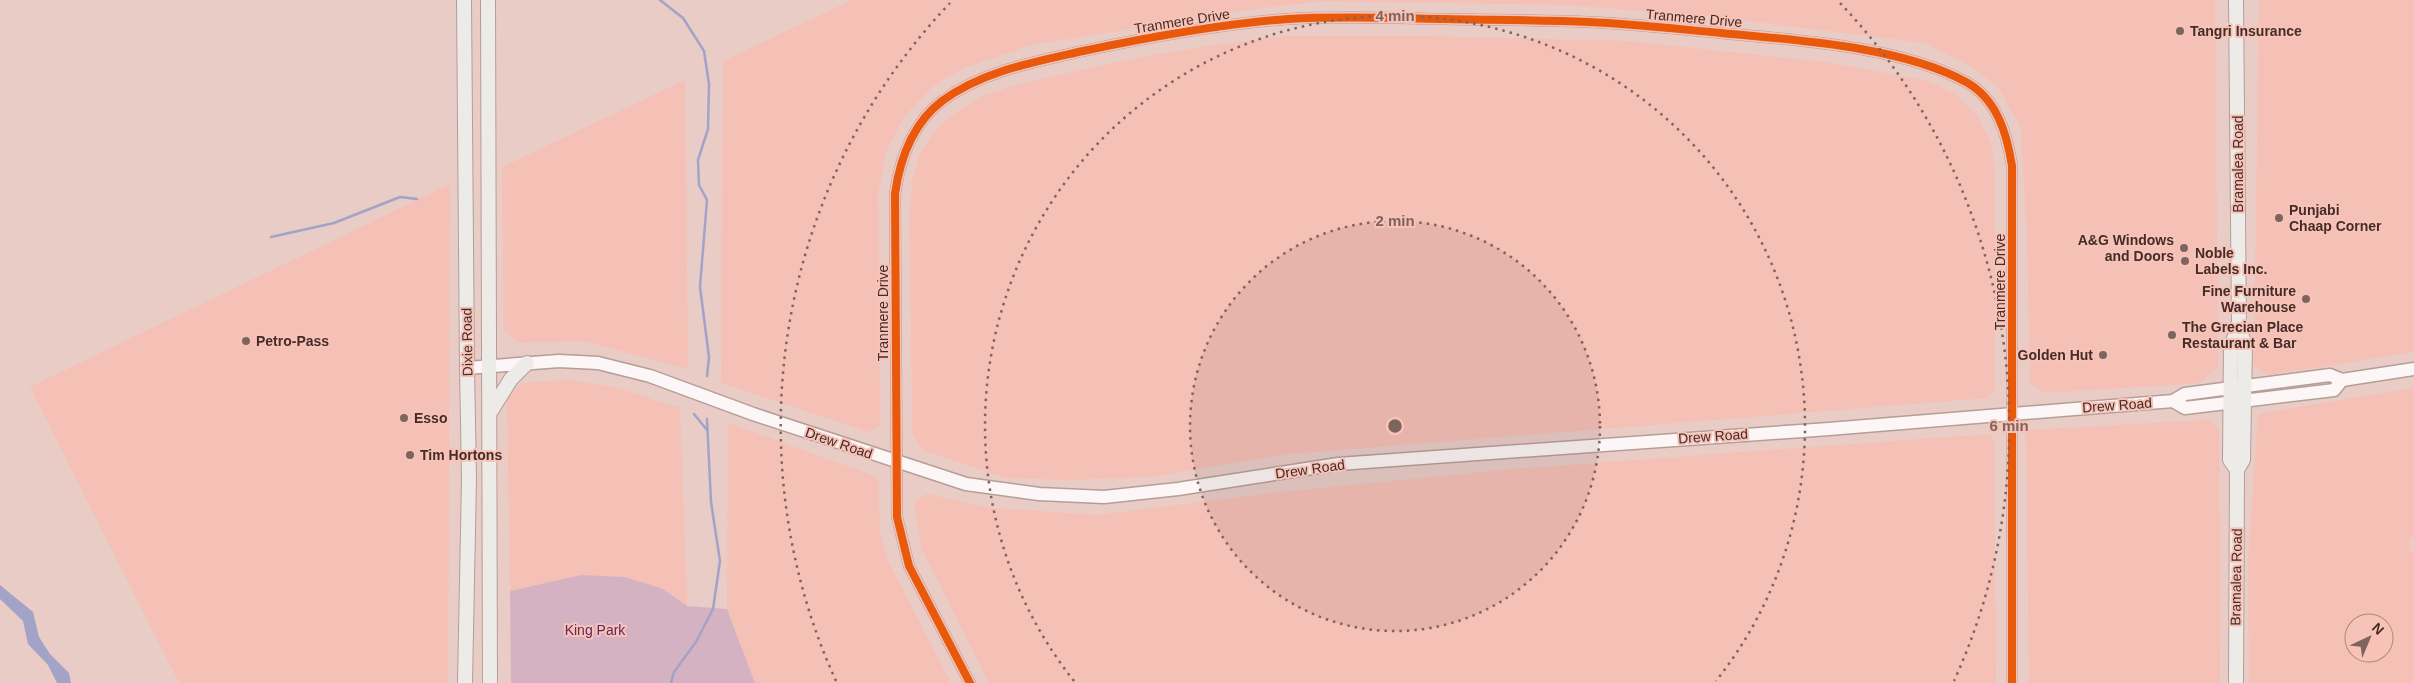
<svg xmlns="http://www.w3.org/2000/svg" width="2414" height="683" viewBox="0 0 2414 683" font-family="Helvetica,sans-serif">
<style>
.built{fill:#f5c0b5;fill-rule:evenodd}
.green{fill:#d5b2c2}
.water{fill:#a2a3c7}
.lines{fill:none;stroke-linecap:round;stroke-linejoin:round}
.stream{stroke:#a2a3c7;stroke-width:2.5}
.minor-casing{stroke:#b59d98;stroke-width:12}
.tertiary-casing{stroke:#b59d98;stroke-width:15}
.secondary-casing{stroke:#b59d98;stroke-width:16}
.minor{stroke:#fcf7f6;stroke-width:10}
.tertiary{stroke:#fcf7f6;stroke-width:12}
.secondary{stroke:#ecebe7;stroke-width:14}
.cycleway-casing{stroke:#f7c3b8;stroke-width:11}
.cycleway{stroke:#e8590c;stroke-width:8}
.ring{fill:none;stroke:#7e645f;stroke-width:2.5;stroke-dasharray:2.5 5}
.poi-dot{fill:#7e645f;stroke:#f7c3b8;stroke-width:2}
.labels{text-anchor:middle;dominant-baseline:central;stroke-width:4;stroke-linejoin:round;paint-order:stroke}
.street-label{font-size:14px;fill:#452c27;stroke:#f7c3b8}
.poi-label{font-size:14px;font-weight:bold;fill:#452c27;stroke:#f7c3b8;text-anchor:start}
.park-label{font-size:14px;fill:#62265b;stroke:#f7c3b8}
.centre{fill:#7e645f;stroke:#f7c3b8;stroke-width:2.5}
.ring-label{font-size:15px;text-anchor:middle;font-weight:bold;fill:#7e645f;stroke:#f7c3b8;stroke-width:4;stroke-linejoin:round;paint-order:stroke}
</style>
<rect width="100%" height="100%" fill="#e9ccc6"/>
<g class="built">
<path d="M 852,0 L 2215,0 L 2218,366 L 2200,383 L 2044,393 L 2030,383 L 2027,237 L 2021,128 L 1999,88 L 1971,66 L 1924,43 L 1701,15 L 1567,5 L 1325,1 L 1252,9 L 1032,45 L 963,68 L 932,87 L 904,117 L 885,154 L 878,195 L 880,425 L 869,432 L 721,383 L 723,61 Z"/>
<path d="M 2259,0 L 2414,0 L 2414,352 L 2268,375 L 2254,364 Z"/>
<path d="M 1284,36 L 1421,36 L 1628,41 L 1825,62 L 1929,81 L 1955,94 L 1977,116 L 1991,143 L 1995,174 L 1995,389 L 1988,398 L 1289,454 L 1151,477 L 1066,480 L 1006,478 L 922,450 L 912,432 L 910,212 L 912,182 L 919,156 L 933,133 L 953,114 L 983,96 L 1016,85 L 1111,63 L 1199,47 Z"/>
<path d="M 685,80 L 688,369 L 584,341 L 518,343 L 504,329 L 502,167 Z"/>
<path d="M 450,184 L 448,683 L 179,683 L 30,387 Z"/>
<path d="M 569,380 L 614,387 L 680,408 L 687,606 L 663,589 L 581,575 L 510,591 L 507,399 L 520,383 Z"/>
<path d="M 2414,388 L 2414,537 L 2409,538 L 2410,552 L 2414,552 L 2414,683 L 2249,683 L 2248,561 L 2258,414 ZM 2354,623 L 2384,623 L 2384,653 L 2354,653 Z"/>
<path d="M 2210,420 L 2219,429 L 2220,683 L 2029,683 L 2026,434 L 2029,430 Z"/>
<path d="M 728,423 L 878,477 L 880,532 L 887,559 L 951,683 L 755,683 L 727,609 Z"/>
<path d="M 1989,434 L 1994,440 L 1996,683 L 989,683 L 921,548 L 914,501 L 927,494 L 992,508 L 1097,515 L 1271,493 L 1513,469 Z"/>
</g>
<path class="green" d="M 581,575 L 625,577 L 663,589 L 687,606 L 727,609 L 755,683 L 511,683 L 510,591 Z"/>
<path class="water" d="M 0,585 L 33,612 L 39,637 L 50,654 L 69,673 L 71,683 L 57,683 L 48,665 L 28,644 L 23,621 L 0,599 Z"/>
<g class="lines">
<g class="stream">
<path d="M 660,0 L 683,18 L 704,51 L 709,84 L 708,129 L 698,160 L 699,185 L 707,200 L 700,287 L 709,357 L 707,376"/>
<path d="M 271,237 L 334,223 L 400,197 L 417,199"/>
<path d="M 694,414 L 707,430"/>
<path d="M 671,683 L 674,672 L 696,642 L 713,609 L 720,561 L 711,502 L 707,419"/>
</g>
<defs>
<path id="minor" d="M 970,683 L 909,566 L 897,517 L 895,194 C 900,158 912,124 942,101 C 983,71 1034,62 1083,51 C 1150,37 1219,24 1288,19 C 1340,16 1393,18 1445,19 C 1493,20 1541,20 1589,22 C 1633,24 1677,29 1721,33 C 1794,40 1901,46 1966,82 C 1997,99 2007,134 2012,166 L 2012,683"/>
<g id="tertiary">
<path d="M 467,368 L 559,361 L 598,363 L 650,376 L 753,414 L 966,484 L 1039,494 L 1104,497 L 1178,489 L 1338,464 L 1829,429 L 2173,401 L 2185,394 L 2330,375 L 2342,380 L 2414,369"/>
<path d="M 2173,401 L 2185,408 L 2334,390 L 2342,380"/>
</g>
<g id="secondary">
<path d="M 464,0 L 467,368 L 469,478 L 465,683"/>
<path d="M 488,0 L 490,683"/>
<path d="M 491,411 L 511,379 L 527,363"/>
<path d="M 2237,470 L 2230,460 L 2231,345 L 2239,327"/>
<path d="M 2236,683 L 2237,470 L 2243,460 L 2245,346 L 2239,327 L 2236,0"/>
</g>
</defs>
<use href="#minor" class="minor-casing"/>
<use href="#tertiary" class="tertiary-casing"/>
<use href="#secondary" class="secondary-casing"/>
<use href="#minor" class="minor"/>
<use href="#tertiary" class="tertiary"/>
<use href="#secondary" class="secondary"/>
<defs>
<path id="cycleway" d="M 970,683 L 909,566 L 897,517 L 895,194 C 900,158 912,124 942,101 C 983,71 1034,62 1083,51 C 1150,37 1219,24 1288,19 C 1340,16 1393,18 1445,19 C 1493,20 1541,20 1589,22 C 1633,24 1677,29 1721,33 C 1794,40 1901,46 1966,82 C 1997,99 2007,134 2012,166 L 2012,683"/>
</defs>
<use href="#cycleway" class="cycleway-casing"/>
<use href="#cycleway" class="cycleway"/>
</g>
<circle cx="1395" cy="426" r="205" fill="#7e645f" fill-opacity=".12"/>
<g class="ring">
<circle cx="1395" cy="426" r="205"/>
<path d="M1074 681A410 410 0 1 1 1716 681"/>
<path d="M836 681A614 614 0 0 1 950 3M1840 3A614 614 0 0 1 1954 681"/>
</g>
<g class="poi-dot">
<circle cx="2180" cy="31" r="5"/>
<circle cx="2279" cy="218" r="5"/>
<circle cx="2184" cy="248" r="5"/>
<circle cx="2185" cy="261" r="5"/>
<circle cx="2306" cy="299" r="5"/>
<circle cx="2172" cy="335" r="5"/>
<circle cx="246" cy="341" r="5"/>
<circle cx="2103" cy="355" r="5"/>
<circle cx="404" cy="418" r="5"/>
<circle cx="410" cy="455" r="5"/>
</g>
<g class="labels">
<g class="street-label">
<text transform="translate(1694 18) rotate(5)">Tranmere Drive</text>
<text transform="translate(1182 21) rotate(-9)">Tranmere Drive</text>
<text transform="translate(2238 164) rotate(-90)">Bramalea Road</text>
<text transform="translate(2000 282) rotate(-90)">Tranmere Drive</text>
<text transform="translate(883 313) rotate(-90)">Tranmere Drive</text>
<text transform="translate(467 342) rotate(-91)">Dixie Road</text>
<text transform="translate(2117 405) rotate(-4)">Drew Road</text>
<text transform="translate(1713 436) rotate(-4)">Drew Road</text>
<text transform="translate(839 443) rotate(19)">Drew Road</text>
<text transform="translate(1310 469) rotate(-8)">Drew Road</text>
<text transform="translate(2236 577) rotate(-89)">Bramalea Road</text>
</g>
<g class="poi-label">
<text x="2190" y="31">Tangri Insurance</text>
<text x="2289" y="210">Punjabi<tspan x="2289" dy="16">Chaap Corner</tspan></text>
<text x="2174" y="240" text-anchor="end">A&amp;G Windows<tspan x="2174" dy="16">and Doors</tspan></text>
<text x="2195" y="253">Noble<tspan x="2195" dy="16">Labels Inc.</tspan></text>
<text x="2296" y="291" text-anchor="end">Fine Furniture<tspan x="2296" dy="16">Warehouse</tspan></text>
<text x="2182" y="327">The Grecian Place<tspan x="2182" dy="16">Restaurant &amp; Bar</tspan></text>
<text x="256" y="341">Petro-Pass</text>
<text x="2093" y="355" text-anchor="end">Golden Hut</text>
<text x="414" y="418">Esso</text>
<text x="420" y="455">Tim Hortons</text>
</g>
<g class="park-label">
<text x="595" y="630">King Park</text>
</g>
</g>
<circle cx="1395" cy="426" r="8" class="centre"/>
<g class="ring-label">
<text x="1395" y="21">4 min</text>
<text x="1395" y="226">2 min</text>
<text x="2009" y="431">6 min</text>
</g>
<g transform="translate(2369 638) rotate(44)"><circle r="24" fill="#f7c3b8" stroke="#b0877e"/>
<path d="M0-4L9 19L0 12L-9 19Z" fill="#7e645f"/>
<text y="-8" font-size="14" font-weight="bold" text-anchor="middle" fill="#452c27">N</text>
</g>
</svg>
